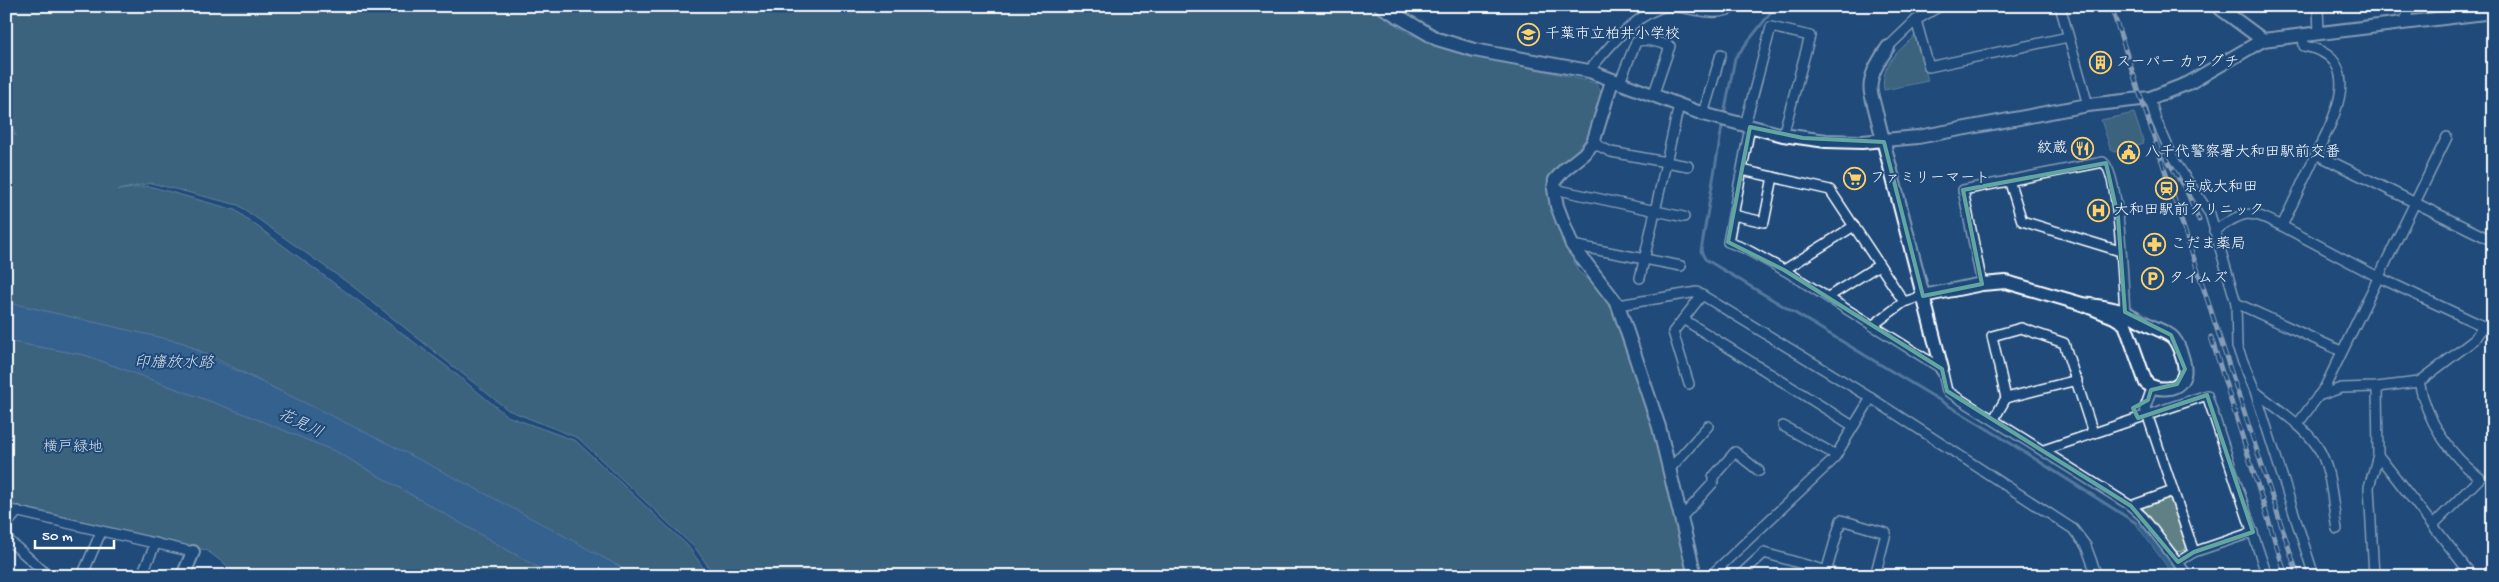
<svg xmlns="http://www.w3.org/2000/svg" width="2499" height="582" viewBox="0 0 2499 582" font-family="'Gochi Hand','Klee One',sans-serif">
<style>
.green{fill:#5f8084;stroke:#afc0c2}
.water{fill:#517ba6;stroke:#97b0ca}
.lines{fill:none;stroke-linecap:round;stroke-linejoin:round}
.stream{stroke:#97b0ca;stroke-width:3}
.street-casing{stroke:#fff;stroke-width:12}
.secondary-casing{stroke:#fff;stroke-width:16}
.street{stroke:#1f4a7a;stroke-width:9}
.secondary{stroke:#1f4a7a;stroke-width:12}
.rail-casing{stroke:#fff;stroke-width:5}
.rail{stroke:#1f4a7a;stroke-width:3;stroke-dasharray:9;stroke-linecap:butt}
.marked{fill:none;stroke:#63a6a1;stroke-width:4;stroke-linejoin:round}
.labels{text-anchor:middle;dominant-baseline:central;stroke-width:4;stroke-linejoin:round;paint-order:stroke}
.poi-label{font-size:15px;fill:#fff;stroke:#1f4a7a;text-anchor:start}
.park-label{font-size:15px;fill:#d7dfe0;stroke:#1f4a7a}
.water-label{font-size:16px;font-style:italic;fill:#d4dee9;stroke:#1f4a7a}
</style>
<rect width="100%" height="100%" fill="#1f4a7a"/>
<filter id="ink" filterUnits="userSpaceOnUse"><feTurbulence type="fractalNoise" baseFrequency=".02" numOctaves="2"/><feDisplacementMap in="SourceGraphic" scale="10" xChannelSelector="R" yChannelSelector="G"/><feConvolveMatrix kernelMatrix="1 2 1 2 8 2 1 2 1" color-interpolation-filters="sRGB"/></filter>
<g filter="url(#ink)">
<g class="green">
<path d="M 6,6 L 1368,6 L 1408,33 L 1441,46 L 1596,83 L 1603,96 L 1591,132 L 1573,155 L 1553,172 L 1548,183 L 1552,208 L 1578,271 L 1604,293 L 1611,308 L 1652,428 L 1689,576 L 715,576 L 696,549 L 578,438 L 508,410 L 351,285 L 238,205 L 151,183 L 118,190 L 149,186 L 235,210 L 445,365 L 507,416 L 576,441 L 688,546 L 709,576 L 636,576 L 445,473 L 184,343 L 6,302 L 6,126 L 16,136 L 6,115 Z"/>
<path d="M 1916,35 L 1928,81 L 1884,90 C 1880,65 1899,50 1916,35 Z"/>
<path d="M 2134,113 L 2144,143 L 2115,152 L 2111,150 L 2101,120 Z"/>
<path d="M 6,341 L 85,355 L 242,413 L 337,452 L 553,576 L 241,576 L 206,550 L 138,537 L 6,505 Z"/>
<path d="M 2169,496 L 2186,546 L 2186,549 L 2180,552 L 2176,551 L 2145,513 L 2142,506 Z"/>
</g>
<g class="water">
<path d="M 6,302 L 184,343 L 214,360 C 353,424 490,494 624,569 L 632,576 L 553,576 L 337,452 L 242,413 L 85,355 L 6,341 Z"/>
<path d="M 2132,519 L 2146,530 L 2181,576 L 2174,576 Z"/>
</g>
<g class="lines">
<g class="stream">
<path d="M 1724,115 L 1735,58 L 1776,6"/>
<path d="M 1723,121 L 1701,251 L 1705,259 L 1999,436 L 2136,523"/>
</g>
<defs>
<g id="street">
<path d="M 2060,6 L 2088,105"/>
<path d="M 2318,6 L 2319,34"/>
<path d="M 1916,20 L 1929,67 L 2068,37"/>
<path d="M 2404,23 L 2410,6"/>
<path d="M 1888,47 L 1916,20 L 1940,6"/>
<path d="M 1589,71 C 1607,49 1632,18 1660,8 C 1679,1 1716,22 1735,6"/>
<path d="M 1619,84 L 1636,42 C 1644,38 1661,43 1670,46 L 1653,96"/>
<path d="M 2150,98 L 2156,120 L 2175,162 L 2210,214 L 2236,303 L 2237,347 L 2255,391 L 2314,576"/>
<path d="M 1703,114 L 1721,54"/>
<path d="M 1745,125 L 1771,27 L 1810,36 L 1783,135"/>
<path d="M 1750,127 L 1728,242 L 1744,248 L 1784,270 L 1942,369 L 1947,391 L 2131,506 L 2143,517 L 2188,576"/>
<path d="M 1593,143 L 1611,152 L 1688,166"/>
<path d="M 2316,154 L 2493,241"/>
<path d="M 1742,170 L 1830,190 L 1904,302 L 1923,296"/>
<path d="M 2009,180 L 2022,221 L 2120,251"/>
<path d="M 1554,189 L 1684,217"/>
<path d="M 1733,215 L 1764,222 L 1773,177"/>
<path d="M 2282,226 L 2378,277 L 2483,326 L 2493,328"/>
<path d="M 2214,231 C 2247,210 2247,209 2282,226 C 2293,203 2304,179 2315,156 C 2333,121 2368,58 2304,46 L 2303,36"/>
<path d="M 1572,245 L 1681,266"/>
<path d="M 1784,270 L 1854,226"/>
<path d="M 1640,278 L 1679,105"/>
<path d="M 1982,284 L 1963,190 L 2103,162 C 2120,173 2123,287 2125,312"/>
<path d="M 1828,297 L 1879,265"/>
<path d="M 2236,303 L 2341,351"/>
<path d="M 1618,305 L 1697,292 L 1871,398 L 2073,529 L 2086,546 L 2097,576"/>
<path d="M 1683,319 L 1853,426"/>
<path d="M 1872,326 L 1904,302"/>
<path d="M 2419,382 C 2427,420 2448,454 2480,478 L 2433,525"/>
<path d="M 1689,384 L 1673,332 L 1702,295"/>
<path d="M 2152,388 L 2145,408 L 2194,552"/>
<path d="M 2256,392 C 2276,408 2302,424 2317,446 C 2332,468 2332,503 2337,529"/>
<path d="M 2318,396 L 2341,388 L 2377,387 L 2419,382 L 2474,340 L 2483,326"/>
<path d="M 2006,398 L 2077,380"/>
<path d="M 1994,419 L 2006,398 L 1992,336 L 2021,328 L 2064,343 L 2093,433"/>
<path d="M 2297,425 L 2325,387 L 2447,137"/>
<path d="M 1783,426 L 1836,455"/>
<path d="M 2044,450 L 2207,395 L 2267,576"/>
<path d="M 2378,455 L 2470,573"/>
<path d="M 1669,470 L 1708,426"/>
<path d="M 2131,506 L 2173,491"/>
<path d="M 6,509 L 193,552"/>
<path d="M 1681,518 L 1713,483 L 1713,477 L 1735,452 L 1759,471"/>
<path d="M 6,525 L 18,511"/>
<path d="M 6,538 L 49,576"/>
<path d="M 2178,562 L 2194,552 L 2253,532"/>
<path d="M 82,576 L 101,532"/>
<path d="M 141,576 L 156,543"/>
<path d="M 1710,576 L 1833,460 L 1871,398"/>
<path d="M 1739,576 L 1764,553 L 1845,576"/>
<path d="M 1825,576 L 1841,520 L 1886,533 L 1875,576"/>
<path d="M 2374,576 L 2369,487 L 2378,455 L 2377,387"/>
</g>
<g id="secondary">
<path d="M 1381,6 L 1437,39 L 1474,50 L 1589,71 L 1703,114 L 1783,135 L 1826,141 L 1862,142 L 1918,137 L 2088,105 L 2150,98 L 2189,83 L 2263,40 L 2493,12"/>
<path d="M 2217,6 L 2263,40"/>
<path d="M 1888,47 C 1879,61 1868,76 1871,93 L 1942,369"/>
<path d="M 1612,81 L 1593,143 L 1584,154 L 1565,169 L 1555,180 L 1554,189 L 1557,206 L 1572,245 L 1618,305 L 1659,427 L 1695,576"/>
<path d="M 1923,296 L 1982,284 L 2006,282 L 2082,304"/>
<path d="M 2082,304 C 2095,306 2110,307 2123,312 C 2131,314 2139,321 2147,324 C 2154,328 2164,331 2171,336 C 2178,341 2187,366 2184,375 C 2179,392 2157,391 2146,383 L 2125,324 L 2114,317 Z"/>
<path d="M 183,576 L 193,552"/>
</g>
</defs>
<use href="#street" class="street-casing"/>
<use href="#secondary" class="secondary-casing"/>
<use href="#street" class="street"/>
<use href="#secondary" class="secondary"/>
<defs>
<g id="rail">
<path d="M 2111,6 L 2298,576"/>
<path d="M 2164,154 L 2188,194 L 2199,220"/>
<path d="M 2211,337 L 2286,576"/>
</g>
</defs>
<use href="#rail" class="rail-casing"/>
<use href="#rail" class="rail"/>
</g>
</g>
<path d="M0 0H2499V582H0ZM 1750,127 L 1803,138 L 1884,142 L 1923,296 L 1982,284 L 1963,190 L 2106,163 L 2118,217 L 2125,312 L 2171,335 L 2185,369 L 2177,384 L 2151,390 L 2148,400 L 2133,408 L 2138,418 L 2207,395 L 2253,532 L 2194,552 L 2178,562 L 2131,506 L 1947,391 L 1942,369 L 1784,270 L 1728,242 Z" fill="#1f4a7a" fill-opacity=".55" fill-rule="evenodd"/>
<path class="marked" d="M 1750,127 L 1803,138 L 1884,142 L 1923,296 L 1982,284 L 1963,190 L 2106,163 L 2118,217 L 2125,312 L 2171,335 L 2185,369 L 2177,384 L 2151,390 L 2148,400 L 2133,408 L 2138,418 L 2207,395 L 2253,532 L 2194,552 L 2178,562 L 2131,506 L 1947,391 L 1942,369 L 1784,270 L 1728,242 Z"/>
<defs>
<symbol id="school-ring" viewBox="-11 -11 22 22"><circle r="9.5" fill="#1f4a7a" stroke="#ffd166" stroke-width="1.5"/><path d="M0-5L7-2L0 1L-7-2ZM-4 1L0 2.5L4 1V4Q0 6-4 4Z" fill="#ffd166"/></symbol>
<symbol id="building-ring" viewBox="-11 -11 22 22"><circle r="9.5" fill="#1f4a7a" stroke="#ffd166" stroke-width="1.5"/><path d="M-4-6H4V6H1V3H-1V6H-4ZM-2.5-4.3h1.7v1.8h-1.7ZM.8-4.3h1.7v1.8H.8ZM-2.5-1h1.7V.8h-1.7ZM.8-1h1.7V.8H.8Z" fill="#ffd166"/></symbol>
<symbol id="restaurant-ring" viewBox="-11 -11 22 22"><circle r="9.5" fill="#1f4a7a" stroke="#ffd166" stroke-width="1.5"/><path d="M-5-6h1v4h1v-4h1v4h1v-4h1v5L-1.5 .5V6h-2V.5L-5-1ZM5-6V6H3V1.5H1.5Q1.5-4 5-6Z" fill="#ffd166"/></symbol>
<symbol id="civic-ring" viewBox="-11 -11 22 22"><circle r="9.5" fill="#1f4a7a" stroke="#ffd166" stroke-width="1.5"/><path d="M-.6-6.5H3V-4.5H.6V-3L4-1V1h2V6H-6V1h2V-1L-.6-3ZM-1.2 2.5V6h2.4V2.5Z" fill="#ffd166"/></symbol>
<symbol id="supermarket-ring" viewBox="-11 -11 22 22"><circle r="9.5" fill="#1f4a7a" stroke="#ffd166" stroke-width="1.5"/><path d="M-6-5.5h2.5l.6 2H6L4.5 2H-2.5L-4.4-4H-6ZM-1.5 3.2a1.3 1.3 0 1 0 .1 0ZM3 3.2a1.3 1.3 0 1 0 .1 0Z" fill="#ffd166"/></symbol>
<symbol id="station-ring" viewBox="-11 -11 22 22"><circle r="9.5" fill="#1f4a7a" stroke="#ffd166" stroke-width="1.5"/><path d="M-3-6H3Q5-6 5-4V2Q5 4 3 4L4.5 6H3L1.5 4h-3L-3 6H-4.5L-3 4Q-5 4-5 2V-4Q-5-6-3-6ZM-3.5-4v3h7v-3ZM-3.5 1v1.5H-2V1ZM2 1v1.5H3.5V1Z" fill="#ffd166"/></symbol>
<symbol id="hospital-ring" viewBox="-11 -11 22 22"><circle r="9.5" fill="#1f4a7a" stroke="#ffd166" stroke-width="1.5"/><path d="M-5-5h3v3.5h4V-5h3V5h-3V1.5h-4V5h-3Z" fill="#ffd166"/></symbol>
<symbol id="pharmacy-ring" viewBox="-11 -11 22 22"><circle r="9.5" fill="#1f4a7a" stroke="#ffd166" stroke-width="1.5"/><path d="M-2-6h4v4h4v4h-4v4h-4v-4h-4v-4h4Z" fill="#ffd166"/></symbol>
<symbol id="parking-ring" viewBox="-11 -11 22 22"><circle r="9.5" fill="#1f4a7a" stroke="#ffd166" stroke-width="1.5"/><path d="M-3.5-5.5H1a3.5 3.5 0 0 1 0 7H-1V5.5H-3.5ZM-1-3.4V-.6H.8a1.4 1.4 0 0 0 0-2.8Z" fill="#ffd166"/></symbol>
</defs>
<g fill-rule="evenodd">
<use href="#school-ring" x="1516" y="22" width="25" height="25"/>
<use href="#building-ring" x="2088" y="50" width="25" height="25"/>
<use href="#restaurant-ring" x="2070" y="136" width="25" height="25"/>
<use href="#civic-ring" x="2116" y="140" width="25" height="25"/>
<use href="#supermarket-ring" x="1842" y="166" width="25" height="25"/>
<use href="#station-ring" x="2154" y="176" width="25" height="25"/>
<use href="#hospital-ring" x="2086" y="198" width="25" height="25"/>
<use href="#pharmacy-ring" x="2142" y="232" width="25" height="25"/>
<use href="#parking-ring" x="2140" y="266" width="25" height="25"/>
</g>
<g class="labels">
<g class="poi-label">
<text x="1545" y="35">千葉市立柏井小学校</text>
<text x="2116" y="63">スーパー カワグチ</text>
<text x="2067" y="149" text-anchor="end">紋蔵</text>
<text x="2145" y="153">八千代警察署大和田駅前交番</text>
<text x="1870" y="179">ファミリーマート</text>
<text x="2183" y="188">京成大和田</text>
<text x="2114" y="211">大和田駅前クリニック</text>
<text x="2171" y="245">こだま薬局</text>
<text x="2169" y="279">タイムズ</text>
</g>
<g class="park-label">
<text x="73" y="448">横戸緑地</text>
</g>
<g class="water-label">
<text x="174" y="364">印旛放水路</text>
<text transform="translate(300 425) rotate(26)">花見川</text>
</g>
</g>
<rect width="2499" height="582" fill="none" stroke="#1f4a7a" stroke-width="25"/>
<rect x="12" y="12" width="2474" height="557" fill="none" stroke="#fff" stroke-width="2" filter="url(#ink)"/>
<path d="M35 540v8h79v-8" fill="none" stroke="#ffffff" stroke-width="2.5"/>
<text x="42" y="540" font-size="15" fill="#ffffff" stroke="#1f4a7a" stroke-width="4" paint-order="stroke">50 m</text>
</svg>
